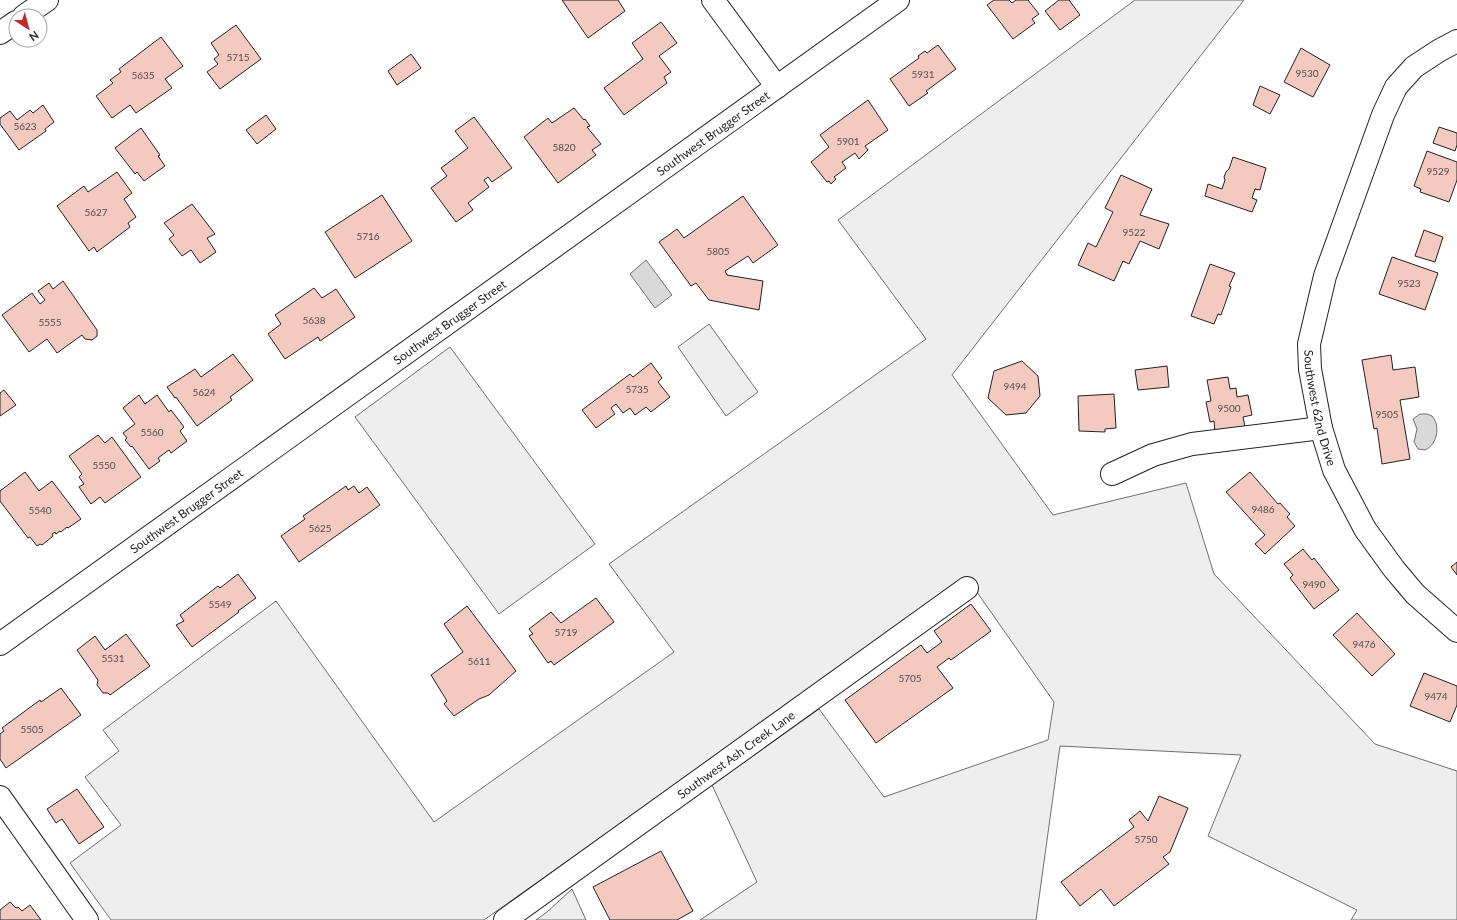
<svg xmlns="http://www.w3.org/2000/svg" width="1457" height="920" viewBox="0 0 1457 920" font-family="Lato,sans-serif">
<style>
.green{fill:#eee;stroke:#6f6f6f}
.water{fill:#d9d9d9;stroke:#6f6f6f}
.building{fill:#f3c9c0;stroke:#222}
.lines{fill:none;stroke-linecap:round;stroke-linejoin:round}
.minor-casing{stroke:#222;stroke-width:24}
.minor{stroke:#fff;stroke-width:22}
.labels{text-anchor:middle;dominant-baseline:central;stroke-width:3;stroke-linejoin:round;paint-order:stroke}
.number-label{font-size:10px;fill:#564c4a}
.street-label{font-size:12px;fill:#222;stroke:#fff}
</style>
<rect width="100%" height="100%" fill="#fff"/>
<g class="green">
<path d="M 1135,0 L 1244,0 L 952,375 L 1053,515 L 1186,483 L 1214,574 L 1375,744 L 1457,771 L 1457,920 L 1351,920 L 1357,910 L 1208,836 L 1241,755 L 1060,746 L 1036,920 L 700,920 L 757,882 L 712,785 L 819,709 L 884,797 L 1048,740 L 1054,702 L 967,578 L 484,920 L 111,920 L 70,863 L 121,825 L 85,777 L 119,751 L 103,730 L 276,601 L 434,822 L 674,652 L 609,564 L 926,339 L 838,220 Z"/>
<path d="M 709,324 L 758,392 L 726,416 L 678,347 Z"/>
<path d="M 450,347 L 595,544 L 499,614 L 355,417 Z"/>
<path d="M 572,889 L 586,920 L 536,920 L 547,912 Z"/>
</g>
<g class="water">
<path d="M 646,260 L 672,295 L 655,308 L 630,274 Z"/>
<path d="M 1420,414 L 1427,414 L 1432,416 C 1441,426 1437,445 1425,450 L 1418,449 L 1414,442 L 1417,429 L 1413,419 Z"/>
</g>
<g class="building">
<path d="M 562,0 L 618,0 L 625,11 L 588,38 Z"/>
<path d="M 994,0 L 1009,0 L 1012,3 L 1016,0 L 1028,0 L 1039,14 L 1032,19 L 1035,23 L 1013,39 L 987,5 Z"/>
<path d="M 1059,0 L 1069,0 L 1080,15 L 1060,30 L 1045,11 Z"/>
<path d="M 661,22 L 677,43 L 659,56 L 671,72 L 664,77 L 667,83 L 624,115 L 604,88 L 643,59 L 632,43 Z"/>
<path d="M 236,25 L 261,59 L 220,89 L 207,72 L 218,64 L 214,59 L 219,55 L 211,43 Z"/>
<path d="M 161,37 L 183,66 L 165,79 L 172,88 L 136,113 L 130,105 L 112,118 L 96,96 L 113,83 L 110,80 L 121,72 L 119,69 Z"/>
<path d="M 938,45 L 956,69 L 926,91 L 928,93 L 909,106 L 890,79 L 919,58 L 918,56 L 925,51 L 927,53 Z"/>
<path d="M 1301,48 L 1330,65 L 1313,97 L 1284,82 Z"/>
<path d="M 411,54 L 421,68 L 397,85 L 388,71 Z"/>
<path d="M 1260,86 L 1280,95 L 1270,114 L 1253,105 Z"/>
<path d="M 868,100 L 888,130 L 865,146 L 868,150 L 859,159 L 855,153 L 842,162 L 846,168 L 834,177 L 836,179 L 831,184 L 829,181 L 827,182 L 811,162 L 829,147 L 820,135 Z"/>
<path d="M 43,105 L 54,122 L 45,129 L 46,131 L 19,150 L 0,124 L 0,118 L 10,111 L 17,120 L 30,110 L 33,113 Z"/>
<path d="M 574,108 L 584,120 L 585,119 L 590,126 L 587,127 L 601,144 L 592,150 L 596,155 L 558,183 L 524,137 L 548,118 L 552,123 Z"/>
<path d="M 266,115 L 276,129 L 257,144 L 246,130 Z"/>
<path d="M 474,117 L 512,168 L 492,182 L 488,177 L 484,180 L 489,187 L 468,203 L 473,210 L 456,222 L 431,188 L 447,176 L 441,168 L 468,148 L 455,131 Z"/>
<path d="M 1439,127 L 1457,133 L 1457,145 L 1455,151 L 1433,143 Z"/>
<path d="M 141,128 L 160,155 L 158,156 L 165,166 L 144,181 L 137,172 L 135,174 L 115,148 Z"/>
<path d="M 1427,151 L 1457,162 L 1457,180 L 1449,202 L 1420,192 L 1421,189 L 1414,186 Z"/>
<path d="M 1233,157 L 1266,168 L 1260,190 L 1255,189 L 1252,198 L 1257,200 L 1252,212 L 1205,196 L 1208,184 L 1222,189 L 1225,180 L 1224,177 L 1226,172 L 1229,169 Z"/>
<path d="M 117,172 L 132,193 L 124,199 L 136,217 L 128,223 L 130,227 L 97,252 L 94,247 L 89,251 L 57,206 L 84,186 L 88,192 Z"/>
<path d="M 1121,175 L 1152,189 L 1140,215 L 1169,224 L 1159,249 L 1140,241 L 1129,264 L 1123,261 L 1114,281 L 1078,265 L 1088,243 L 1096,247 L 1113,212 L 1105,208 Z"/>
<path d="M 382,195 L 412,241 L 355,278 L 325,232 Z"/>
<path d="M 743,196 L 778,245 L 753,263 L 748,256 L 725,271 L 727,275 L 763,281 L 759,310 L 709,300 L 696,283 L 691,286 L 659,242 L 677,229 L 684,238 Z"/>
<path d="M 192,204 L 215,234 L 207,238 L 216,252 L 200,263 L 191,250 L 182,256 L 169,239 L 174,235 L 164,223 Z"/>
<path d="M 1424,230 L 1443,237 L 1435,262 L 1415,256 Z"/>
<path d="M 1392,257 L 1438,273 L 1425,310 L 1379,294 Z"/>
<path d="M 1210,264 L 1235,273 L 1229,286 L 1231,287 L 1221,315 L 1218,314 L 1214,324 L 1191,316 Z"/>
<path d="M 63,281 L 97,330 L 97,336 L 92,340 L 85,339 L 82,335 L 57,353 L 47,339 L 29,352 L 2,315 L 32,293 L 40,304 L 45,300 L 38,291 L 49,283 L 53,289 Z"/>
<path d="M 314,288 L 322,298 L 336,289 L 355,317 L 320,341 L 318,337 L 285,359 L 268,334 L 281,324 L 275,315 Z"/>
<path d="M 233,354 L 253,380 L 230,397 L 232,400 L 197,426 L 176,397 L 175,398 L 167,387 L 195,369 L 201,377 Z"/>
<path d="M 1391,355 L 1393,370 L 1415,367 L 1419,397 L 1400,400 L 1410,459 L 1382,464 L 1377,428 L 1374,429 L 1362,360 Z"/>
<path d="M 1022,361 L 1038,376 L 1040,396 L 1026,413 L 1006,415 L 988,398 L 994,371 Z"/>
<path d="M 651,363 L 662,378 L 658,382 L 670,397 L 651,412 L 646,407 L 635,415 L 630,408 L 623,413 L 616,404 L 611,408 L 615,414 L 596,428 L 582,410 L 630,374 L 633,377 Z"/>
<path d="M 1167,366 L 1169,387 L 1138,390 L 1135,370 Z"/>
<path d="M 1228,377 L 1230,389 L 1236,388 L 1237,397 L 1248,395 L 1252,415 L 1243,417 L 1245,427 L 1215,432 L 1214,421 L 1210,422 L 1206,402 L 1211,401 L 1207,380 Z"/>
<path d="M 4,390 L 16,405 L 0,416 L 0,393 Z"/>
<path d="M 1114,394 L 1116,428 L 1105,429 L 1105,432 L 1079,431 L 1078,396 Z"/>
<path d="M 139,395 L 145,404 L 157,395 L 169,412 L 171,410 L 184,427 L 180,431 L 187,441 L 171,453 L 169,450 L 158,458 L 160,461 L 149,469 L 132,446 L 131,447 L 125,440 L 127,438 L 123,433 L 135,424 L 123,408 Z"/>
<path d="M 98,435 L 105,443 L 112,437 L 141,477 L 105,503 L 100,497 L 91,504 L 79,487 L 84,484 L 79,477 L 82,474 L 69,456 Z"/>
<path d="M 25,472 L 39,491 L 52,481 L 81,519 L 68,528 L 67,527 L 61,532 L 60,531 L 56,534 L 55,532 L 52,534 L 53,536 L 42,545 L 40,544 L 37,546 L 30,537 L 28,538 L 0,501 L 0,491 Z"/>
<path d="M 1250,472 L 1278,504 L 1280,503 L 1290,514 L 1287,517 L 1295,526 L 1265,554 L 1255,544 L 1265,535 L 1226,492 Z"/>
<path d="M 346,486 L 348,490 L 354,486 L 359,493 L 367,487 L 380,505 L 299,562 L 281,536 L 305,519 L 303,516 Z"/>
<path d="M 1303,549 L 1312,560 L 1314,558 L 1339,590 L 1314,609 L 1290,578 L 1293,575 L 1284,564 Z"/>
<path d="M 1457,562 L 1457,575 L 1451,567 Z"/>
<path d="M 238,574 L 256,598 L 238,611 L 239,612 L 192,647 L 176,625 L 184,621 L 180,615 L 218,586 L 220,588 Z"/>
<path d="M 596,598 L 614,622 L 554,665 L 551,661 L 548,663 L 529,636 L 533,634 L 529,629 L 551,612 L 561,623 Z"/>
<path d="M 971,604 L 991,631 L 951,660 L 949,658 L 937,667 L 953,688 L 876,743 L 845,700 L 921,645 L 927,653 L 942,642 L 934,631 Z"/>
<path d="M 467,606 L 516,671 L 489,695 L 479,699 L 454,716 L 444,704 L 447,701 L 431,675 L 463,652 L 444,624 Z"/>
<path d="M 1357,613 L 1395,654 L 1372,676 L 1333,635 Z"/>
<path d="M 126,634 L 150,666 L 110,695 L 108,693 L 103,693 L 97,685 L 98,680 L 77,650 L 95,636 L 105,650 Z"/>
<path d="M 1424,673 L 1457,686 L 1457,705 L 1450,722 L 1410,706 Z"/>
<path d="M 61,688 L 81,715 L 6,768 L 0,759 L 0,734 L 4,731 L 2,728 L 40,700 L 41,702 Z"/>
<path d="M 77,789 L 104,827 L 79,844 L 62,819 L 56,823 L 47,809 Z"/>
<path d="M 1159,796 L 1188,808 L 1170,852 L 1163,857 L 1169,864 L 1114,906 L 1101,889 L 1080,906 L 1061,882 L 1134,827 L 1129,820 L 1140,811 L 1148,821 Z"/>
<path d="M 661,851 L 693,911 L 677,920 L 610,920 L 593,887 Z"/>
<path d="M 10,902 L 16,908 L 18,907 L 22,911 L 30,905 L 41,920 L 0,920 L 0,910 Z"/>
</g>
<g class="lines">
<defs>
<g id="minor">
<path d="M 713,0 L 777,87"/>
<path d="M 24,16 L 47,0"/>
<path d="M 0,33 L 16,22"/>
<path id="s1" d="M 1457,41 L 1440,50 L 1414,67 L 1396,87 L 1383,115 L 1325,276 L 1309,344 L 1310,369 L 1321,428 L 1334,470 L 1365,529 L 1394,569 L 1415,594 L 1457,631"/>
<path d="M 1112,474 L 1153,455 L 1192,444 L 1321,428"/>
<path id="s2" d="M 0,644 L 898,0"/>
<path d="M 0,797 L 87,920"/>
<path id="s3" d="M 505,920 L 967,588"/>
</g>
</defs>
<use href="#minor" class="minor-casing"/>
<use href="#minor" class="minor"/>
</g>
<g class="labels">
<g class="number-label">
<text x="238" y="57">5715</text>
<text x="1307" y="73">9530</text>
<text x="923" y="74">5931</text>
<text x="143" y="75">5635</text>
<text x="25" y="126">5623</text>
<text x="848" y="141">5901</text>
<text x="564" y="147">5820</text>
<text x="1438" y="171">9529</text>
<text x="96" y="212">5627</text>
<text x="1134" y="232">9522</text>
<text x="368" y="236">5716</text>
<text x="718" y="251">5805</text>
<text x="1409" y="283">9523</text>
<text x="314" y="320">5638</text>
<text x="50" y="322">5555</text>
<text x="1015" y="386">9494</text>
<text x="637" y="389">5735</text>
<text x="204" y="392">5624</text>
<text x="1229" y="408">9500</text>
<text x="1387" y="414">9505</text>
<text x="152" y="432">5560</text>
<text x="104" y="465">5550</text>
<text x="1263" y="509">9486</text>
<text x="40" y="510">5540</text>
<text x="320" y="528">5625</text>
<text x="1314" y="584">9490</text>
<text x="220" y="604">5549</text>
<text x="566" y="632">5719</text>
<text x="1364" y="644">9476</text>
<text x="113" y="658">5531</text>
<text x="479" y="661">5611</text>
<text x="910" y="678">5705</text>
<text x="1436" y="696">9474</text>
<text x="32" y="729">5505</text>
<text x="1146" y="839">5750</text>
</g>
<g class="street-label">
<text stroke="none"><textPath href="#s2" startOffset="877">Southwest Brugger Street</textPath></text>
<text stroke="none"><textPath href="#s2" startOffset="553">Southwest Brugger Street</textPath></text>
<text stroke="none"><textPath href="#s1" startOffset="414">Southwest 62nd Drive</textPath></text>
<text stroke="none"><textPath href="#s2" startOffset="229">Southwest Brugger Street</textPath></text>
<text stroke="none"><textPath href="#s3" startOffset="284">Southwest Ash Creek Lane</textPath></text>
</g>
</g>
<g transform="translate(28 28) rotate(144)"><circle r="19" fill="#ffffff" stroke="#a7a7a7"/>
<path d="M0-3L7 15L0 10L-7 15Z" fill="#c62828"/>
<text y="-6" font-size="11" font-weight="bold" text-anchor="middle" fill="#222222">N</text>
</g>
</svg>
